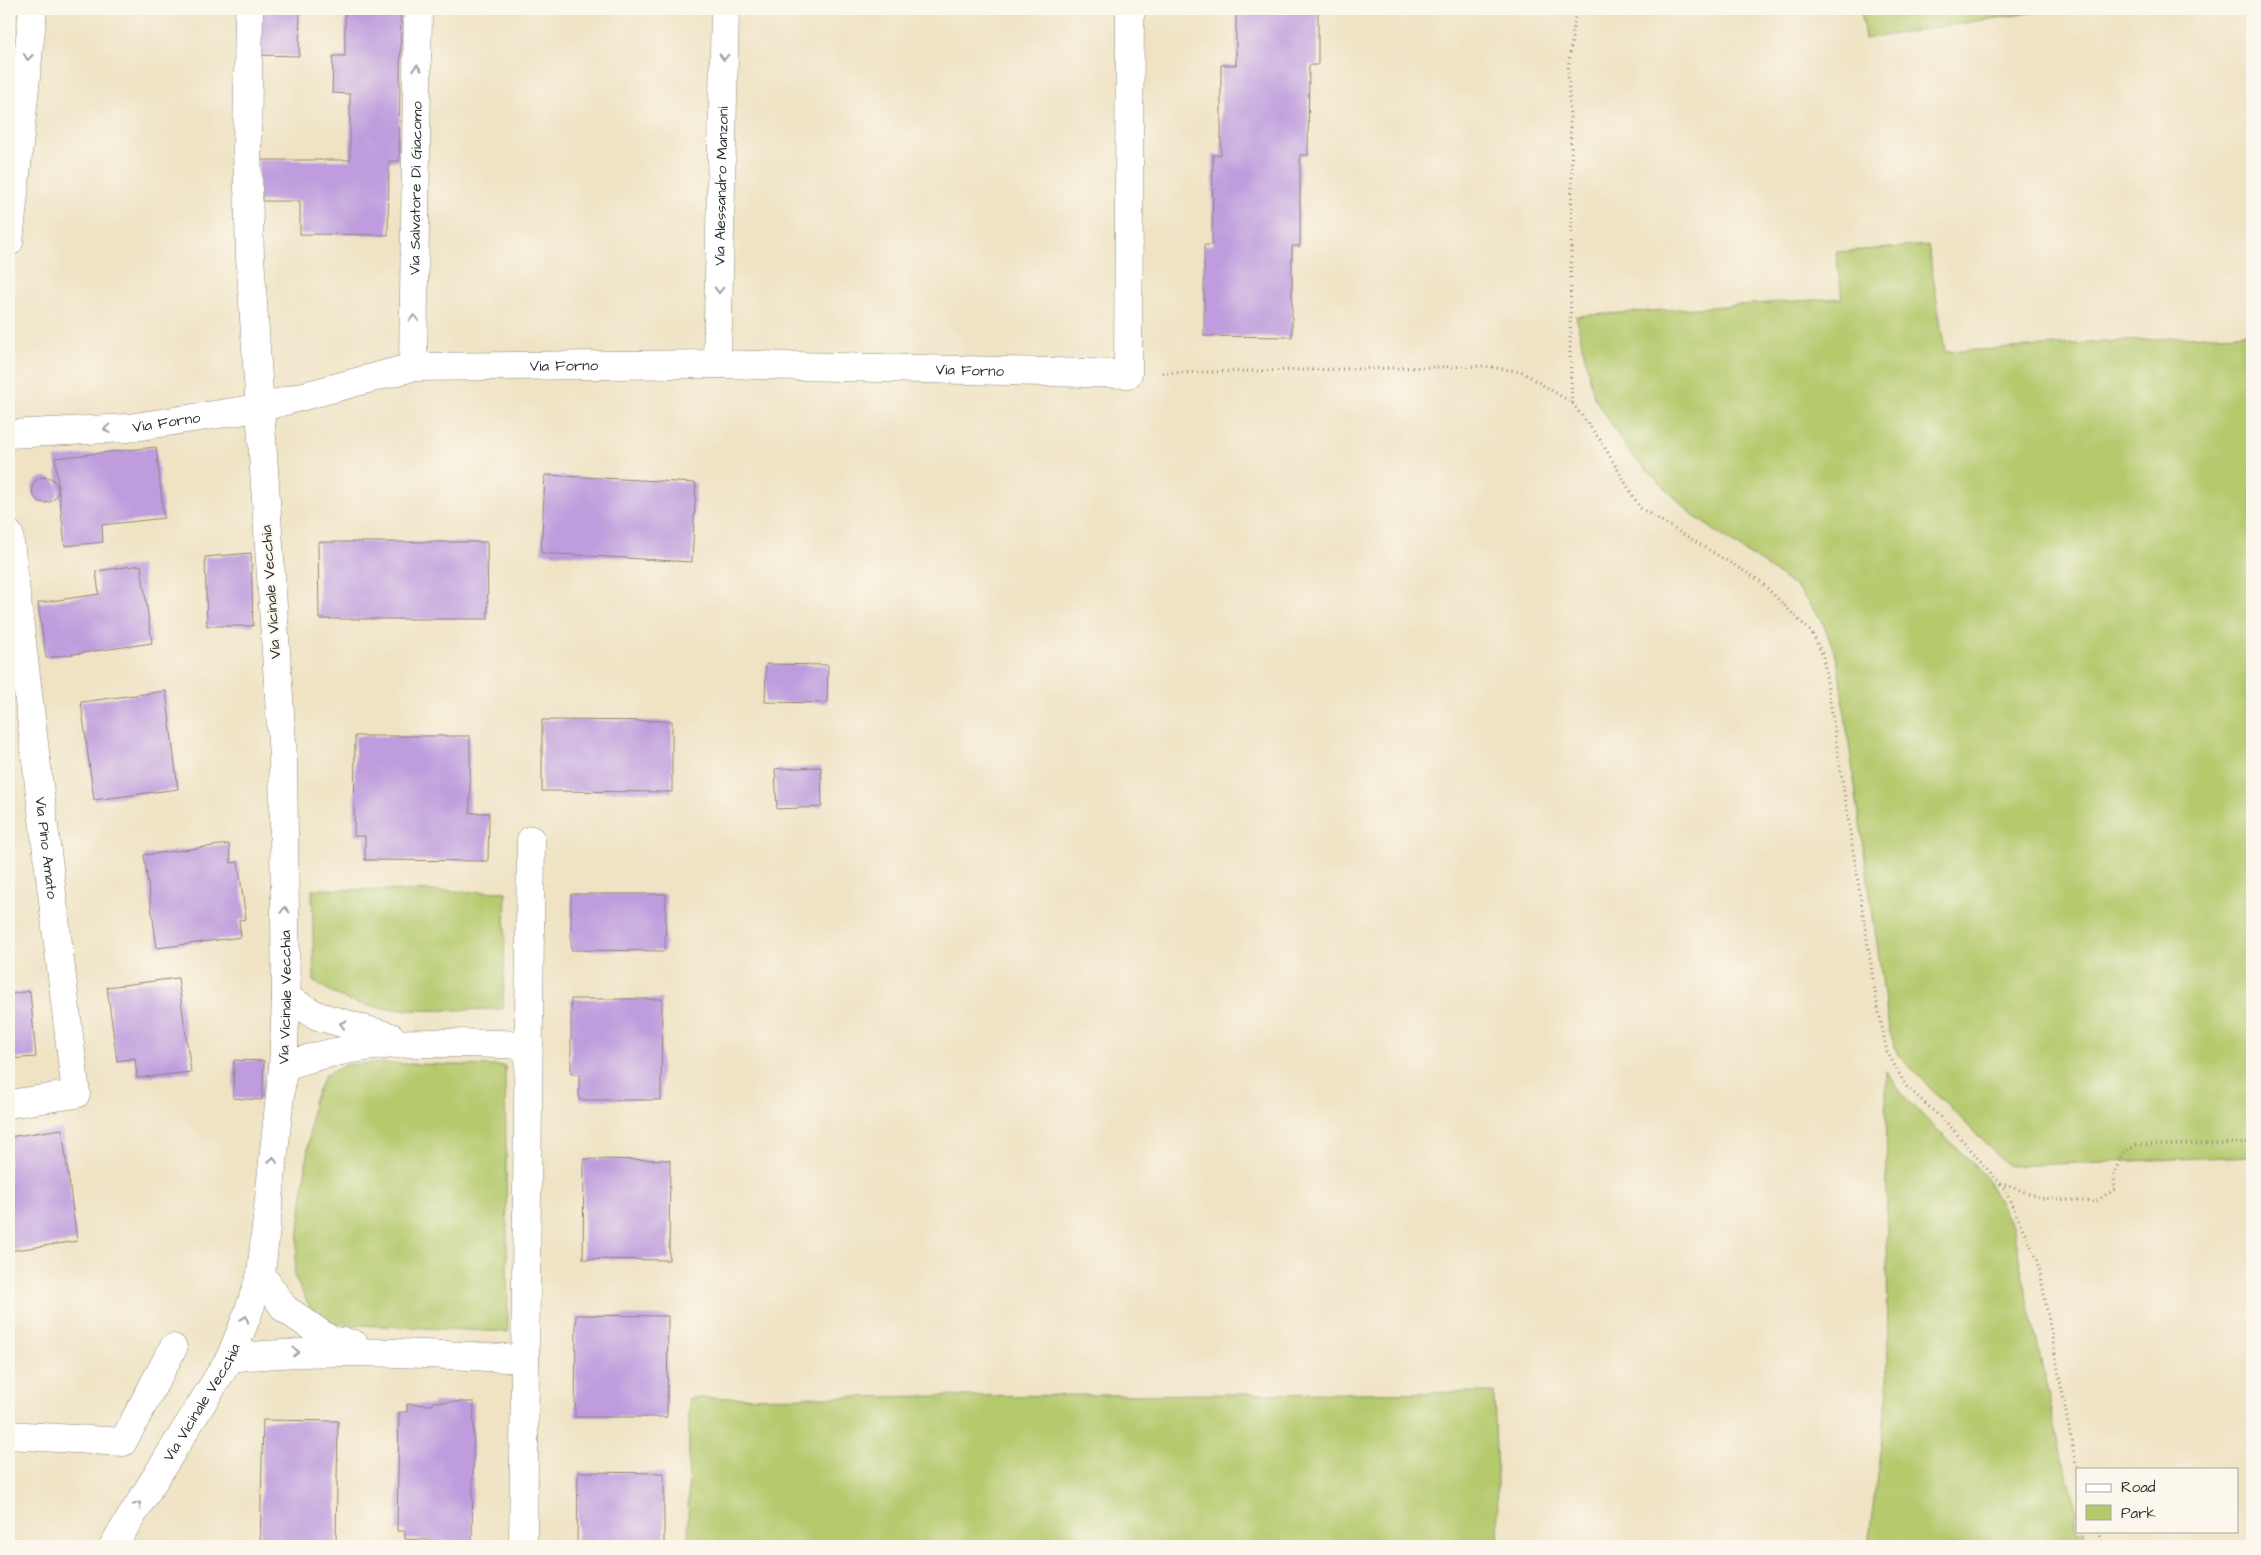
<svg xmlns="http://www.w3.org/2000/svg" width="2261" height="1555" viewBox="0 0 2261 1555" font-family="'Architects Daughter',sans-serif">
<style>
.green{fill:#b5c96d;stroke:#707a4c}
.building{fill:#be9cdd}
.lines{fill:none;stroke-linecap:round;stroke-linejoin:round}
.minor-casing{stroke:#8d8778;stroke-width:29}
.path{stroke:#8d8778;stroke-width:3;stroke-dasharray:1 4;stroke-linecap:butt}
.minor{stroke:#fff;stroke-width:28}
.oneway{stroke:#a0a0a0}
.labels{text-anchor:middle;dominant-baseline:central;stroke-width:4;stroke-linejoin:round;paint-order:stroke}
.street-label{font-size:15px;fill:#2b2b2b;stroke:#fbf7ec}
</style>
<rect width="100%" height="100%" fill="#fbf7ec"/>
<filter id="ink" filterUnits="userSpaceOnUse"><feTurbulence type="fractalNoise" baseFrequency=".02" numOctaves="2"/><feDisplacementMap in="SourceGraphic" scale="10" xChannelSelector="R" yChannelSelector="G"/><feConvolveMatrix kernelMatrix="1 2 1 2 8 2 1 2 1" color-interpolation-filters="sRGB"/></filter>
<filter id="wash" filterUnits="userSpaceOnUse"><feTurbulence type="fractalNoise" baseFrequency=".0096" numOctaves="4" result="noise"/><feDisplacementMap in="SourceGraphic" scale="20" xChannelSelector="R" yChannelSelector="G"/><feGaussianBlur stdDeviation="1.12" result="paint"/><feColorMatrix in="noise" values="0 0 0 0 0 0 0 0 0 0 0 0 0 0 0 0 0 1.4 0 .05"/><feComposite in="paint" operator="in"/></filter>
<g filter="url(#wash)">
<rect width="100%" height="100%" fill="#efe3c4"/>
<g class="green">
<path d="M 1861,9 L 2053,9 L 1865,39 Z"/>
<path d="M 1928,245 L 1945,352 L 2252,333 L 2252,1156 L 2008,1166 L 1898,1055 L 1889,1030 L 1837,658 L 1822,621 L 1796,587 L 1695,517 L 1630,454 L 1594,397 L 1576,316 L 1842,298 L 1836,252 Z"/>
<path d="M 312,889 L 506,892 L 503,1009 C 461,1009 389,1015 350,1001 C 337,996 326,989 314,981 Z"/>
<path d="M 372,1063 L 505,1066 L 508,1332 L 318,1323 L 294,1276 L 313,1101 L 325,1075 L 346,1065 Z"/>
<path d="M 1886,1071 L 1906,1099 L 1984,1175 L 2012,1225 L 2064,1468 L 2077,1511 L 2077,1531 L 2084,1531 L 2088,1546 L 1868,1546 L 1888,1389 Z"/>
<path d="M 1494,1392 L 1499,1546 L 688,1546 L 689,1398 Z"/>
</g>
<g id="blocks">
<g class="building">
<path d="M 257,9 L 300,9 L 299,56 L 256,55 Z"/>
<path d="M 345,9 L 401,9 L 399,161 L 389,161 L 388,235 L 300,234 L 300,201 L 258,201 L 258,160 L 350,160 L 350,94 L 332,93 L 333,56 L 345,56 Z"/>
<path d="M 1236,9 L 1318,9 L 1318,65 L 1309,65 L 1308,155 L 1300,155 L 1300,246 L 1292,246 L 1292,337 L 1204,336 L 1204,245 L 1212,245 L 1213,155 L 1221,155 L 1221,65 L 1236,65 Z"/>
<path d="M 156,447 L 164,518 L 102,525 L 103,542 L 65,546 L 55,458 Z"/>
<path d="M 545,475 L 696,483 L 692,562 L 541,553 Z"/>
<circle cx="45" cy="490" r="13"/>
<path d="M 318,542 L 487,542 L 488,619 L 319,619 Z"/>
<path d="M 251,553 L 253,626 L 207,626 L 205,557 Z"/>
<path d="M 141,565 L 152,643 L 46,658 L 38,603 L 99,594 L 96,571 Z"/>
<path d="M 766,664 L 828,665 L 827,703 L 765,702 Z"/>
<path d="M 166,691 L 178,789 L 94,800 L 81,702 Z"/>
<path d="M 542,720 L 672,721 L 672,792 L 542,791 Z"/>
<path d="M 355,736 L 470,736 L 470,813 L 489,813 L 488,861 L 365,860 L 365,836 L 354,836 Z"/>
<path d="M 821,767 L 822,807 L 777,809 L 775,769 Z"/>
<path d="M 229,844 L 231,863 L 238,862 L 246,919 L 239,920 L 241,937 L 157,948 L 144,855 Z"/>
<path d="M 571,894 L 666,894 L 665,951 L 571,950 Z"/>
<path d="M 178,978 L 191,1072 L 137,1078 L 135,1058 L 117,1061 L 107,987 Z"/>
<path d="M 30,991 L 36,1057 L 9,1059 L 9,994 Z"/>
<path d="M 571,999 L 662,999 L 661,1100 L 579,1100 L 579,1074 L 571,1074 Z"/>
<path d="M 234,1060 L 264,1061 L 262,1100 L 233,1098 Z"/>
<path d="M 62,1129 L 77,1241 L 9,1251 L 9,1137 Z"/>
<path d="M 584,1159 L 670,1160 L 669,1260 L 583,1259 Z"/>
<path d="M 576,1315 L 668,1316 L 667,1417 L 575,1417 Z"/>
<path d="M 433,1402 L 474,1402 L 472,1542 L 405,1539 L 405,1531 L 397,1531 L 399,1412 L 407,1412 L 407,1404 L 433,1405 Z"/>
<path d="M 263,1420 L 338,1421 L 336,1546 L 260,1546 Z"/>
<path d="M 578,1472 L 664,1473 L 664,1546 L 577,1546 Z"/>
</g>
</g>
</g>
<g filter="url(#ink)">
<use href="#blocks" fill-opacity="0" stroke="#8d8778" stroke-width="1"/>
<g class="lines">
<defs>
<g id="minor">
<path d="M 9,242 L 33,9"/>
<path id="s1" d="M 717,364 L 725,9"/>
<path id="s2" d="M 413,367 L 418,9"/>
<path id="s3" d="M 9,434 L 128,428 L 259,408 L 413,367 L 717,364 L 1128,374 L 1130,9"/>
<path id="s4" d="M 9,534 L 76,1094 L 9,1104"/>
<path d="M 286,998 L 318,1016 L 391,1037"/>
<path d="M 283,1067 C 367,1036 442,1043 529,1045"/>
<path d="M 261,1274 L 284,1308 L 330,1340 L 354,1344"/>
<path d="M 230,1358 C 329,1347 427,1354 525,1359"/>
<path d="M 9,1435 L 123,1442 L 173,1348"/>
<path id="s5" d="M 113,1546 L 230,1358 L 247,1316 L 261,1274 L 283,1067 L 286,998 L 283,758 L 250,257 L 247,149 L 249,9"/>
<path d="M 523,1546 L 531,840"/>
</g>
</defs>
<use href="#minor" class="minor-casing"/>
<g class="path">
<path d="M 1162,373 L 1484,366 L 1522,372 L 1572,403 L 1601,441 L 1640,508 L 1760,581 L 1812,633 L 1823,656 L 1876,998 L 1887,1052 L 1906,1086 L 1950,1126 L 2004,1188 L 2038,1261 L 2077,1472"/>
<path d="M 1572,403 L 1570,353 L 1572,173 L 1568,70 L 1576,9"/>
<path d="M 2000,1183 L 2041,1198 L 2095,1202 L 2115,1189 L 2114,1175 L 2122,1153 L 2137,1145 L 2252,1143"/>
<path d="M 2098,1531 L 2103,1546"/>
</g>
<use href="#minor" class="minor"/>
</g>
<defs><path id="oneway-chevron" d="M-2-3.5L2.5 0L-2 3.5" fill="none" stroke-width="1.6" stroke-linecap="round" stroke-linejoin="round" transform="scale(1.25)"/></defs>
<g class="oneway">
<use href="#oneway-chevron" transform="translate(28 57) rotate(96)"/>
<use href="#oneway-chevron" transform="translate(724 57) rotate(91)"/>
<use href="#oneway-chevron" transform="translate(417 68) rotate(-89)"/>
<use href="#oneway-chevron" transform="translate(719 290) rotate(91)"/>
<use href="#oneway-chevron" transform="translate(414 318) rotate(-89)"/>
<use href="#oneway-chevron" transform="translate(107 429) rotate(177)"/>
<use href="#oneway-chevron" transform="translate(285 910) rotate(-91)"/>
<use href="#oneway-chevron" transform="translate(343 1024) rotate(-163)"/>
<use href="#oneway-chevron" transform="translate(273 1160) rotate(-84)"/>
<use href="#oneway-chevron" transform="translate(245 1319) rotate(-69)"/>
<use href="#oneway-chevron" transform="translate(296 1352)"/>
<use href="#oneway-chevron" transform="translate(138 1505) rotate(-58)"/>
</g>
</g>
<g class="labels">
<g class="street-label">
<text stroke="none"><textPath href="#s1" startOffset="178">Via Alessandro Manzoni</textPath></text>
<text stroke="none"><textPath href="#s2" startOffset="179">Via Salvatore Di Giacomo</textPath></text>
<text stroke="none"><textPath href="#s3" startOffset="562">Via Forno</textPath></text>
<text stroke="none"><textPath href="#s3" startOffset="968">Via Forno</textPath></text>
<text stroke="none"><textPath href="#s3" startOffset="158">Via Forno</textPath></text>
<text transform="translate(271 592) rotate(-94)">Via Vicinale Vecchia</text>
<text stroke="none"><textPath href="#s4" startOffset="316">Via Pino Amato</textPath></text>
<text stroke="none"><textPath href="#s5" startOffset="589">Via Vicinale Vecchia</textPath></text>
<text stroke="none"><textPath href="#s5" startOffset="169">Via Vicinale Vecchia</textPath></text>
</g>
</g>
<rect width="2261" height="1555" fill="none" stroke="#fbf7ec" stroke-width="30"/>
<rect x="2076" y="1468" width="162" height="65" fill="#fbf7ec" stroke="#a8a59f"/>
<rect x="2086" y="1484" width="25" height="8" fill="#ffffff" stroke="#a8a59f"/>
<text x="2121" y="1492" font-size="15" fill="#2b2b2b">Road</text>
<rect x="2086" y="1505" width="25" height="15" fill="#b5c96d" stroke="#a8a59f"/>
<text x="2121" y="1518" font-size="15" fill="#2b2b2b">Park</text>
</svg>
